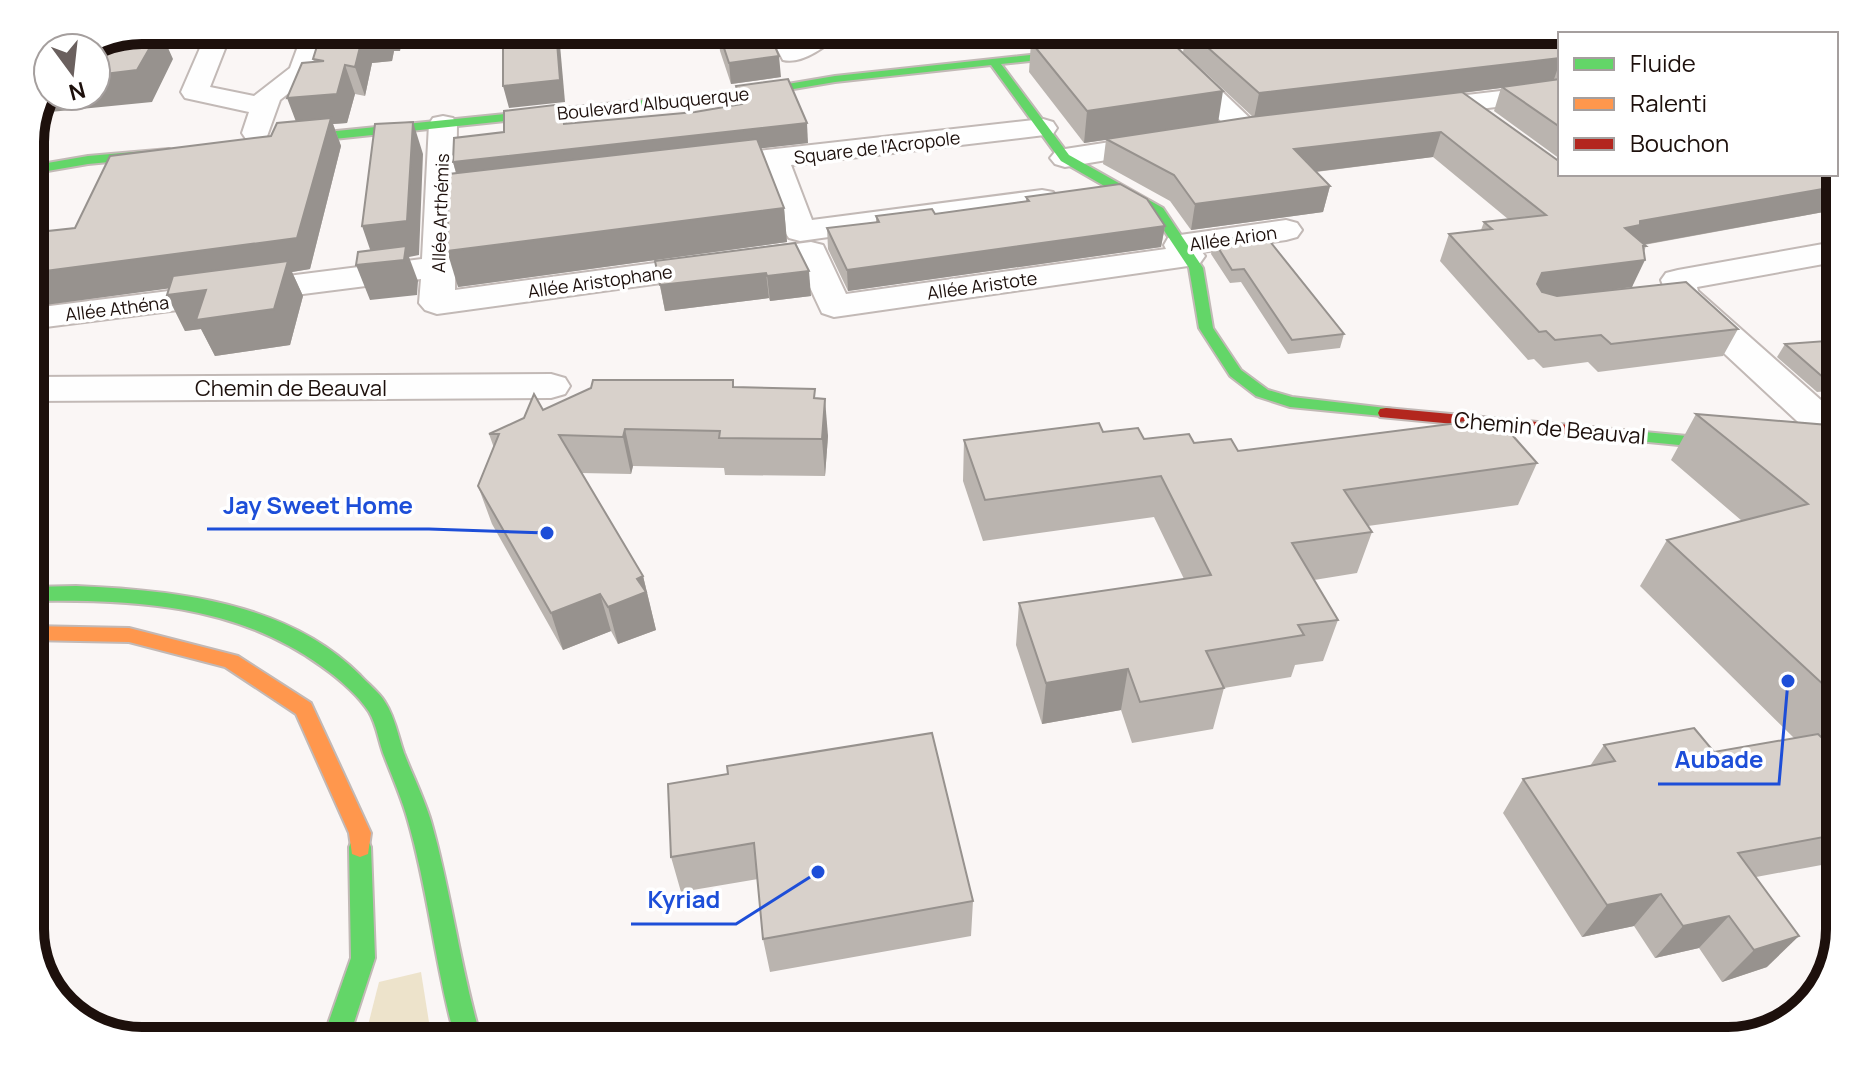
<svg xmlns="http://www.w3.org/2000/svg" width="1870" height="1071" viewBox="0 0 1870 1071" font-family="Manrope,sans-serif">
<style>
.green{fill:#ede3cb}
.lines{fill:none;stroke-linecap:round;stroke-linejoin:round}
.street-casing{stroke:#c2b9b6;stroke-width:4}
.fast-casing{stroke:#c2b9b6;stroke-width:4}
.slow-casing{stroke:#c2b9b6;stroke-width:4}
.jam-casing{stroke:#c2b9b6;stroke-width:4}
.street{fill:#fefefe;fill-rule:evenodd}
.fast{fill:#63d668;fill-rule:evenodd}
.slow{fill:#ff974d;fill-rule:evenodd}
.jam{fill:#b3261e;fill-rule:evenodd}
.wall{fill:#bab4af}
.shaded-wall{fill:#97928e}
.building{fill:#d8d1cb;stroke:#97928e;stroke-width:2}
.labels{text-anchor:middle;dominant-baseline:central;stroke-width:7;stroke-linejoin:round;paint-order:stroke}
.far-street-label{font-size:18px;fill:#1d100c;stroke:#fff}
.street-label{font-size:22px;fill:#1d100c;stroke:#fff}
.rim{fill:none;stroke:#1d100c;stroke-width:10}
.leader{fill:none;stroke:#1d4ed8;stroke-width:3}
.callout-dot{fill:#1d4ed8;stroke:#fff;stroke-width:3}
.callout-label{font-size:24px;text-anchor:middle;font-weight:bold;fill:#1d4ed8;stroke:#fff;stroke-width:7;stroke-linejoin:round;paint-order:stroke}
</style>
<rect width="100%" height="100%" fill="#faf6f5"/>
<path class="green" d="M 421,972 L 432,1041 L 364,1041 L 379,982 Z"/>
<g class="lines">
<defs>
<g id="street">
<path d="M 189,30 L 227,31 L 230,36 L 210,87 L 254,96 L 290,68 L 304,30 L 328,30 L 315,72 L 280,100 L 266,139 L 256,142 L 246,139 L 242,133 L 249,112 L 185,98 L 181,92 L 204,39 L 192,35 Z"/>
<path d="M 744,30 C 761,30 786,25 798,39 L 812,30 L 841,30 C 830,45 802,65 783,60 L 775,45 L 747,35 Z"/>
<path d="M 1178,56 L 1187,58 L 1256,124 L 1260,130 L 1256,136 L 1246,139 L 1236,136 L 1169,70 L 1165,64 L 1169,58 Z"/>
<path d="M 1552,85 L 1560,87 L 1560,99 L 1416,117 L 1406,115 L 1402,109 L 1406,103 L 1416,101 Z"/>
<path d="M 443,116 L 453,118 L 457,124 L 455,290 L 811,242 L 823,245 L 846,294 L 1166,249 L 1164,245 L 1168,238 L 1180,235 L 1286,220 L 1297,223 L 1302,230 L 1297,237 L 1286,240 L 1202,252 L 1205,256 L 1200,263 L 1188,266 L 834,317 L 822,313 L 799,264 L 437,314 L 425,310 L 419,303 L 421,279 L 30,329 L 30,309 L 34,308 L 422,259 L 429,124 L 433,118 Z"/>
<path d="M 1043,119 L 1053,122 L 1057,128 L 1053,134 L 791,165 L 812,220 L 1042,190 L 1053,192 L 1058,199 L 1053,206 L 800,241 L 789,238 L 784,231 L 762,168 L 705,175 L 694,172 L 690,166 L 694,160 L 705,157 Z"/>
<path d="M 1162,134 L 1172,137 L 1176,143 L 1172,149 L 1065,167 L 1055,164 L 1050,158 L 1055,152 L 1065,149 Z"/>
<path d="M 1840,241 L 1840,261 L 1697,287 L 1698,291 L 1840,417 L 1840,452 L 1826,448 L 1669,302 L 1661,280 L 1666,273 L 1678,270 Z"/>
<path d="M 551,374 L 565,378 L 570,386 L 565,394 L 551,398 L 30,401 L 30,377 Z"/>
</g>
<g id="fast">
<path d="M 1263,30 L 1296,30 L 1291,33 L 1001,64 L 1069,155 L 1163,208 L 1203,268 L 1213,328 L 1241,370 L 1268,390 L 1292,397 L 1386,408 L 1392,409 L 1394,413 L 1392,417 L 1290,407 L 1256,396 L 1230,376 L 1199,328 L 1189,268 L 1153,214 L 1061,161 L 991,65 L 835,82 L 764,94 L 277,145 L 271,141 L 277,137 L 764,88 L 835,76 Z"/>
<path d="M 169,149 L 175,153 L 173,156 L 88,164 L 30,174 L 30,166 L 88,156 Z"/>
<path d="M 1634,431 L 1740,441 L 1748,446 L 1740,451 L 1628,440 L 1626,436 Z"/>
<path d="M 76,586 C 174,590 288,602 360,675 C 368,684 379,692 385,702 C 395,717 398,736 404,753 C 413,776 424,798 431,821 C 452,894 460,969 482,1041 L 456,1041 C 435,969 429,893 408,821 C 402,799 393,779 385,758 C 379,744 377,725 369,712 C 358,695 338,678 321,666 C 235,604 133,599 30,601 L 30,587 Z"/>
<path d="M 360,837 L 368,840 L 371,847 L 375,958 L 348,1041 L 322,1041 L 351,958 L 349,847 L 352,840 Z"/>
</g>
<path id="slow" d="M 30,626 L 129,628 L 238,656 L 311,703 L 371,833 L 368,854 L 360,857 L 352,854 L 349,833 L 296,714 L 225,667 L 129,642 L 30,640 Z"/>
<path id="jam" d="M 1386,408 L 1634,431 L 1642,436 L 1634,441 L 1380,417 L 1378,413 L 1380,409 Z"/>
</defs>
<use href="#street" class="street-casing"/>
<use href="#fast" class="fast-casing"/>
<use href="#slow" class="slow-casing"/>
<use href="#jam" class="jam-casing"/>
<use href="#street" class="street"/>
<use href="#fast" class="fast"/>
<use href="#slow" class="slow"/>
<use href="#jam" class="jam"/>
</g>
<g class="wall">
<path d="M 322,30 L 403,30 L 400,51 L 394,51 L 392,61 L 372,63 L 365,96 L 355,94 L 347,123 L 333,124 L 341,146 L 310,269 L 292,272 L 303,296 L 290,345 L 215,356 L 201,329 L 185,331 L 167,295 L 169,288 L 30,307 L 30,233 L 75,228 L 271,136 L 296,121 L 314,62 L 313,59 Z"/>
<path d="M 718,30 L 781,77 L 731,84 L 720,51 Z"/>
<path d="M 1058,30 L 1107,30 L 1107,31 L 1120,30 L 1174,30 L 1173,32 L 1163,33 L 1218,122 L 1253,117 L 1183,52 L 1187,30 L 1198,30 L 1207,39 L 1560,34 L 1560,159 L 1494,111 L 1501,88 L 1463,93 L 1560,174 L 1836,174 L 1836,123 L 1840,135 L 1840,209 L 1644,245 L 1646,246 L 1632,287 L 1589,293 L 1738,329 L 1723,356 L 1598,372 L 1588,362 L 1543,368 L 1534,359 L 1528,360 L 1440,261 L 1449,234 L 1481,230 L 1484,222 L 1508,219 L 1433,157 L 1316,172 L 1330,186 L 1323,212 L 1191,230 L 1170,201 L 1103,164 L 1106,140 L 1084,143 L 1029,72 L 1031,42 L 1065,38 Z"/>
<path d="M 736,86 L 808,143 L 761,148 L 784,208 L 787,242 L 458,287 L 456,173 L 453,162 L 504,132 L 563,104 L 567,124 L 695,112 L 738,105 Z"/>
<path d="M 1026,197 L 1165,226 L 1161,247 L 848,291 L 828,249 L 827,228 L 876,222 L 876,216 L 935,214 L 1026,201 Z"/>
<path d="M 1214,241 L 1344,334 L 1340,348 L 1288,354 L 1241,282 L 1230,283 L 1211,254 Z"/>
<path d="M 795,243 L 811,296 L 770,301 L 769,298 L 665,311 L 655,261 Z"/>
<path d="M 1840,340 L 1840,390 L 1817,392 L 1777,357 L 1785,344 Z"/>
<path d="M 733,380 L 734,387 L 816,398 L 828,436 L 825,476 L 725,475 L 724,468 L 633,466 L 631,474 L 581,473 L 643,576 L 656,630 L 618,644 L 611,631 L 563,650 L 492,524 L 478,486 L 494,448 L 489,434 L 543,410 Z"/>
<path d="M 1696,414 L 1840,426 L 1840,850 L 1827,864 L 1756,877 L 1767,967 L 1722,982 L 1699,948 L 1655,958 L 1634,926 L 1582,937 L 1503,813 L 1523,779 L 1590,766 L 1604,745 L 1714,752 L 1794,738 L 1640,586 L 1667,540 L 1742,521 L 1671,460 Z"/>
<path d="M 1103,432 L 1144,439 L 1194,443 L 1238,451 L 1537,463 L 1518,505 L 1368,526 L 1372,532 L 1357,573 L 1314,580 L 1338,620 L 1323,661 L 1295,665 L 1291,677 L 1224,688 L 1213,729 L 1132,743 L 1121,710 L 1042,724 L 1016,645 L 1019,603 L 1184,579 L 1154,517 L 983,541 L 963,481 L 964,440 Z"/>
<path d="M 668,784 L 973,901 L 971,936 L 770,972 L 763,939 L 758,879 L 681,892 L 671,857 Z"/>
</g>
<g class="shaded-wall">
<path d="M 160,30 L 173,59 L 152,102 L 40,113 L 48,96 L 96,96 L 96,75 Z"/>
<path d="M 384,30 L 403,30 L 400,51 L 394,51 L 392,61 L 372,63 L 365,96 L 355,67 L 363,35 Z"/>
<path d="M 556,30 L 560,45 L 565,102 L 509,108 L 503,86 Z"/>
<path d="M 672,30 L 709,30 L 673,34 Z"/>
<path d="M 1093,30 L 1107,30 L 1106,39 L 1089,33 L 1089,41 L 1069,43 L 1070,32 Z"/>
<path d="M 1138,30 L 1174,30 L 1173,32 L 1163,34 Z"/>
<path d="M 779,56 L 781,77 L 731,84 L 729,63 Z"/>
<path d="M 1560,58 L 1560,62 L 1553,82 L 1502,87 L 1501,88 L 1254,118 L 1259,93 Z"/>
<path d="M 345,65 L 355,94 L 347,123 L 333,124 L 341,146 L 310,269 L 292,272 L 303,296 L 290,345 L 215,356 L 201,329 L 185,331 L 167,295 L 284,273 L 30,307 L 30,273 L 298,127 L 287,98 Z"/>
<path d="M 1223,91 L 1218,123 L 1084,143 L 1087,111 Z"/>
<path d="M 413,122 L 423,154 L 419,255 L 409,257 L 418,281 L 417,295 L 370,300 L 356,265 L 374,261 L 362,226 Z"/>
<path d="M 807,123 L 808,143 L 459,183 L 453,162 Z"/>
<path d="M 1441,132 L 1433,157 L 1289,175 L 1294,149 Z"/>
<path d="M 1330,186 L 1323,212 L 1191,230 L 1195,204 Z"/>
<path d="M 1840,186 L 1840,209 L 1630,247 L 1625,228 L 1640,221 Z"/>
<path d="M 784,208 L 787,242 L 458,287 L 447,251 Z"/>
<path d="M 1165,226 L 1161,247 L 848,291 L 847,270 Z"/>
<path d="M 1645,260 L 1632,287 L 1530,300 L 1542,273 Z"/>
<path d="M 809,271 L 811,296 L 770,301 L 767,276 Z"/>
<path d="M 766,273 L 769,298 L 665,311 L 660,285 Z"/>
<path d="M 825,399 L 828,436 L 825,476 L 822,439 Z"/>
<path d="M 625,429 L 633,466 L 631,474 L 623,437 Z"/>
<path d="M 643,576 L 656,630 L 618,644 L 608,607 L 637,579 Z"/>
<path d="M 600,594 L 611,631 L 563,650 L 551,613 Z"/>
<path d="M 1128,669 L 1121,710 L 1042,724 L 1046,683 Z"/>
<path d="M 1840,796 L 1840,819 L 1832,799 Z"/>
<path d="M 1661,894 L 1634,926 L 1582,937 L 1607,905 Z"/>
<path d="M 1729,916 L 1699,948 L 1655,958 L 1683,926 Z"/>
<path d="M 1799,936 L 1767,967 L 1722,982 L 1754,950 Z"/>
</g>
<g class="building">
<path d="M 160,30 L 137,70 L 96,75 L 96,49 L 139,31 Z"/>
<path d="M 322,30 L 384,30 L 383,33 L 363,35 L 355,67 L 345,65 L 337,94 L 287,98 L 302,63 L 324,61 L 313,59 Z"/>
<path d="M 503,30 L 556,30 L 560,80 L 503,86 Z"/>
<path d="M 718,30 L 768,30 L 779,56 L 729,63 Z"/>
<path d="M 1068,30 L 1093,30 L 1070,32 Z"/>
<path d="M 1120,30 L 1161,30 L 1166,37 L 1223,91 L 1087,111 L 1031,42 L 1092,36 L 1089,33 Z"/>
<path d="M 1188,30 L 1198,30 L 1207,39 L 1296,30 L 1728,30 L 1743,34 L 1560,34 L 1560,58 L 1259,93 Z"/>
<path d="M 788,79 L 807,123 L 453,162 L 454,138 L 504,132 L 504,111 L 563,104 L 564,124 L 695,112 L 742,104 L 736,86 Z"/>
<path d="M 1560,79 L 1560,127 L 1502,87 Z"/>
<path d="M 1462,92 L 1560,162 L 1560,174 L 1836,174 L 1836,150 L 1840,151 L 1840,186 L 1640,221 L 1640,225 L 1625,228 L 1646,246 L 1643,246 L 1645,260 L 1542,273 L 1537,284 L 1542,292 L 1557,296 L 1686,282 L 1738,329 L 1611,344 L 1601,335 L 1555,340 L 1546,331 L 1539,332 L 1449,234 L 1492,229 L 1484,222 L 1546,215 L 1441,132 L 1294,149 L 1330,186 L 1195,204 L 1174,175 L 1106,139 L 1251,117 Z"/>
<path d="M 331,118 L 297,238 L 30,273 L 30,233 L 75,228 L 110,156 L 271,136 L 277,123 Z"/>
<path d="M 413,122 L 407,221 L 362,226 L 375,124 Z"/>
<path d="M 1836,123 L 1840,135 L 1840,146 L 1836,148 Z"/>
<path d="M 757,139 L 784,208 L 447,251 L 449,174 Z"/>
<path d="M 1120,184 L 1147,199 L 1165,226 L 847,270 L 827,228 L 879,222 L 876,216 L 932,209 L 935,214 L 1029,201 L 1026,197 Z"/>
<path d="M 1264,234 L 1344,334 L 1292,340 L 1244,269 L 1232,270 L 1214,241 Z"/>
<path d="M 795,243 L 809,271 L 767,276 L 766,273 L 660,285 L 655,261 Z"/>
<path d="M 406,246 L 404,260 L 356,265 L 358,252 Z"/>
<path d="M 288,261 L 274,309 L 196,320 L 206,290 L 167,295 L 173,276 Z"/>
<path d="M 1840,340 L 1840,378 L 1825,379 L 1785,344 Z"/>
<path d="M 593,380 L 733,380 L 733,387 L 815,389 L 814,398 L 825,399 L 822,439 L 719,438 L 720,431 L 625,429 L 623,437 L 559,435 L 643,576 L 637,579 L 646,592 L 608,607 L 600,594 L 551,613 L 478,486 L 499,434 L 489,434 L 524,418 L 534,394 L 543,410 L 591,388 Z"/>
<path d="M 1696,414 L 1840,426 L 1840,700 L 1667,540 L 1808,504 Z"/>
<path d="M 1497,418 L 1537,463 L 1344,490 L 1372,532 L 1292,543 L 1338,620 L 1298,625 L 1304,635 L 1206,651 L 1224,688 L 1140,702 L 1128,669 L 1046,683 L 1019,603 L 1211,575 L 1161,476 L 985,500 L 964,440 L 1099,423 L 1103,432 L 1138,428 L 1144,439 L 1189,434 L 1194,443 L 1231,439 L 1238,451 Z"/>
<path d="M 1694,728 L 1714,752 L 1818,734 L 1840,755 L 1840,796 L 1832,799 L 1840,809 L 1840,834 L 1738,853 L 1799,936 L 1754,950 L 1729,916 L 1683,926 L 1661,894 L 1607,905 L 1523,779 L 1615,761 L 1604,745 Z"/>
<path d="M 932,733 L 973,901 L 763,939 L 754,843 L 671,857 L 668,784 L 728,774 L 727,766 Z"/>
</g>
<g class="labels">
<g class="far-street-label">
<text transform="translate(653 103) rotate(-6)">Boulevard Albuquerque</text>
<text transform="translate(877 147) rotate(-7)">Square de l'Acropole</text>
<text transform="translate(440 213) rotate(-88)">Allée Arthémis</text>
<text transform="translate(1233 238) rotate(-8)">Allée Arion</text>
<text transform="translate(600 281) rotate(-8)">Allée Aristophane</text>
<text transform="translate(982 285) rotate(-8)">Allée Aristote</text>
<text transform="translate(117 308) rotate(-7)">Allée Athéna</text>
</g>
<g class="street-label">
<text x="291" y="388">Chemin de Beauval</text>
<text transform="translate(1550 428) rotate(5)">Chemin de Beauval</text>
</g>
</g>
<path d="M0 0H1870V1071H0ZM142 44H1728A98 98 0 0 1 1826 142V929A98 98 0 0 1 1728 1027H142A98 98 0 0 1 44 929V142A98 98 0 0 1 142 44Z" fill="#fff" fill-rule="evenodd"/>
<path class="rim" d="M142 44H1728A98 98 0 0 1 1826 142V929A98 98 0 0 1 1728 1027H142A98 98 0 0 1 44 929V142A98 98 0 0 1 142 44Z"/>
<path class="leader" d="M547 533L429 529H207M1788 681L1779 784H1658M818 872L736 924H631"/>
<g class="callout-dot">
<circle cx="547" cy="533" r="8"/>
<circle cx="1788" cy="681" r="8"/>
<circle cx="818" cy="872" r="8"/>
</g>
<g class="callout-label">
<text x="318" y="514">Jay Sweet Home</text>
<text x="1719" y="768">Aubade</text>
<text x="684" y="908">Kyriad</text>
</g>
<rect x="1558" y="32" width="280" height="144" fill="#ffffff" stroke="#a59f9e" stroke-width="2"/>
<rect x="1574" y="58" width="40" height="12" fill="#63d668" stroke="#a59f9e" stroke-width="2"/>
<text x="1630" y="72" font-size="24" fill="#1d100c">Fluide</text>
<rect x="1574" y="98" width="40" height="12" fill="#ff974d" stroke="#a59f9e" stroke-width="2"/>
<text x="1630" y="112" font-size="24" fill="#1d100c">Ralenti</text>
<rect x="1574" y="138" width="40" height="12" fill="#b3261e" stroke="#a59f9e" stroke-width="2"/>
<text x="1630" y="152" font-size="24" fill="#1d100c">Bouchon</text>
<g transform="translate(72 72) rotate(165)"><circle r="38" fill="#ffffff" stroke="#a59f9e" stroke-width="2"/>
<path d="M0-6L14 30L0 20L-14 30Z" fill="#6a605e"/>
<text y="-12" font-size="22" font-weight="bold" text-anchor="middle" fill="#1d100c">N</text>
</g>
</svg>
